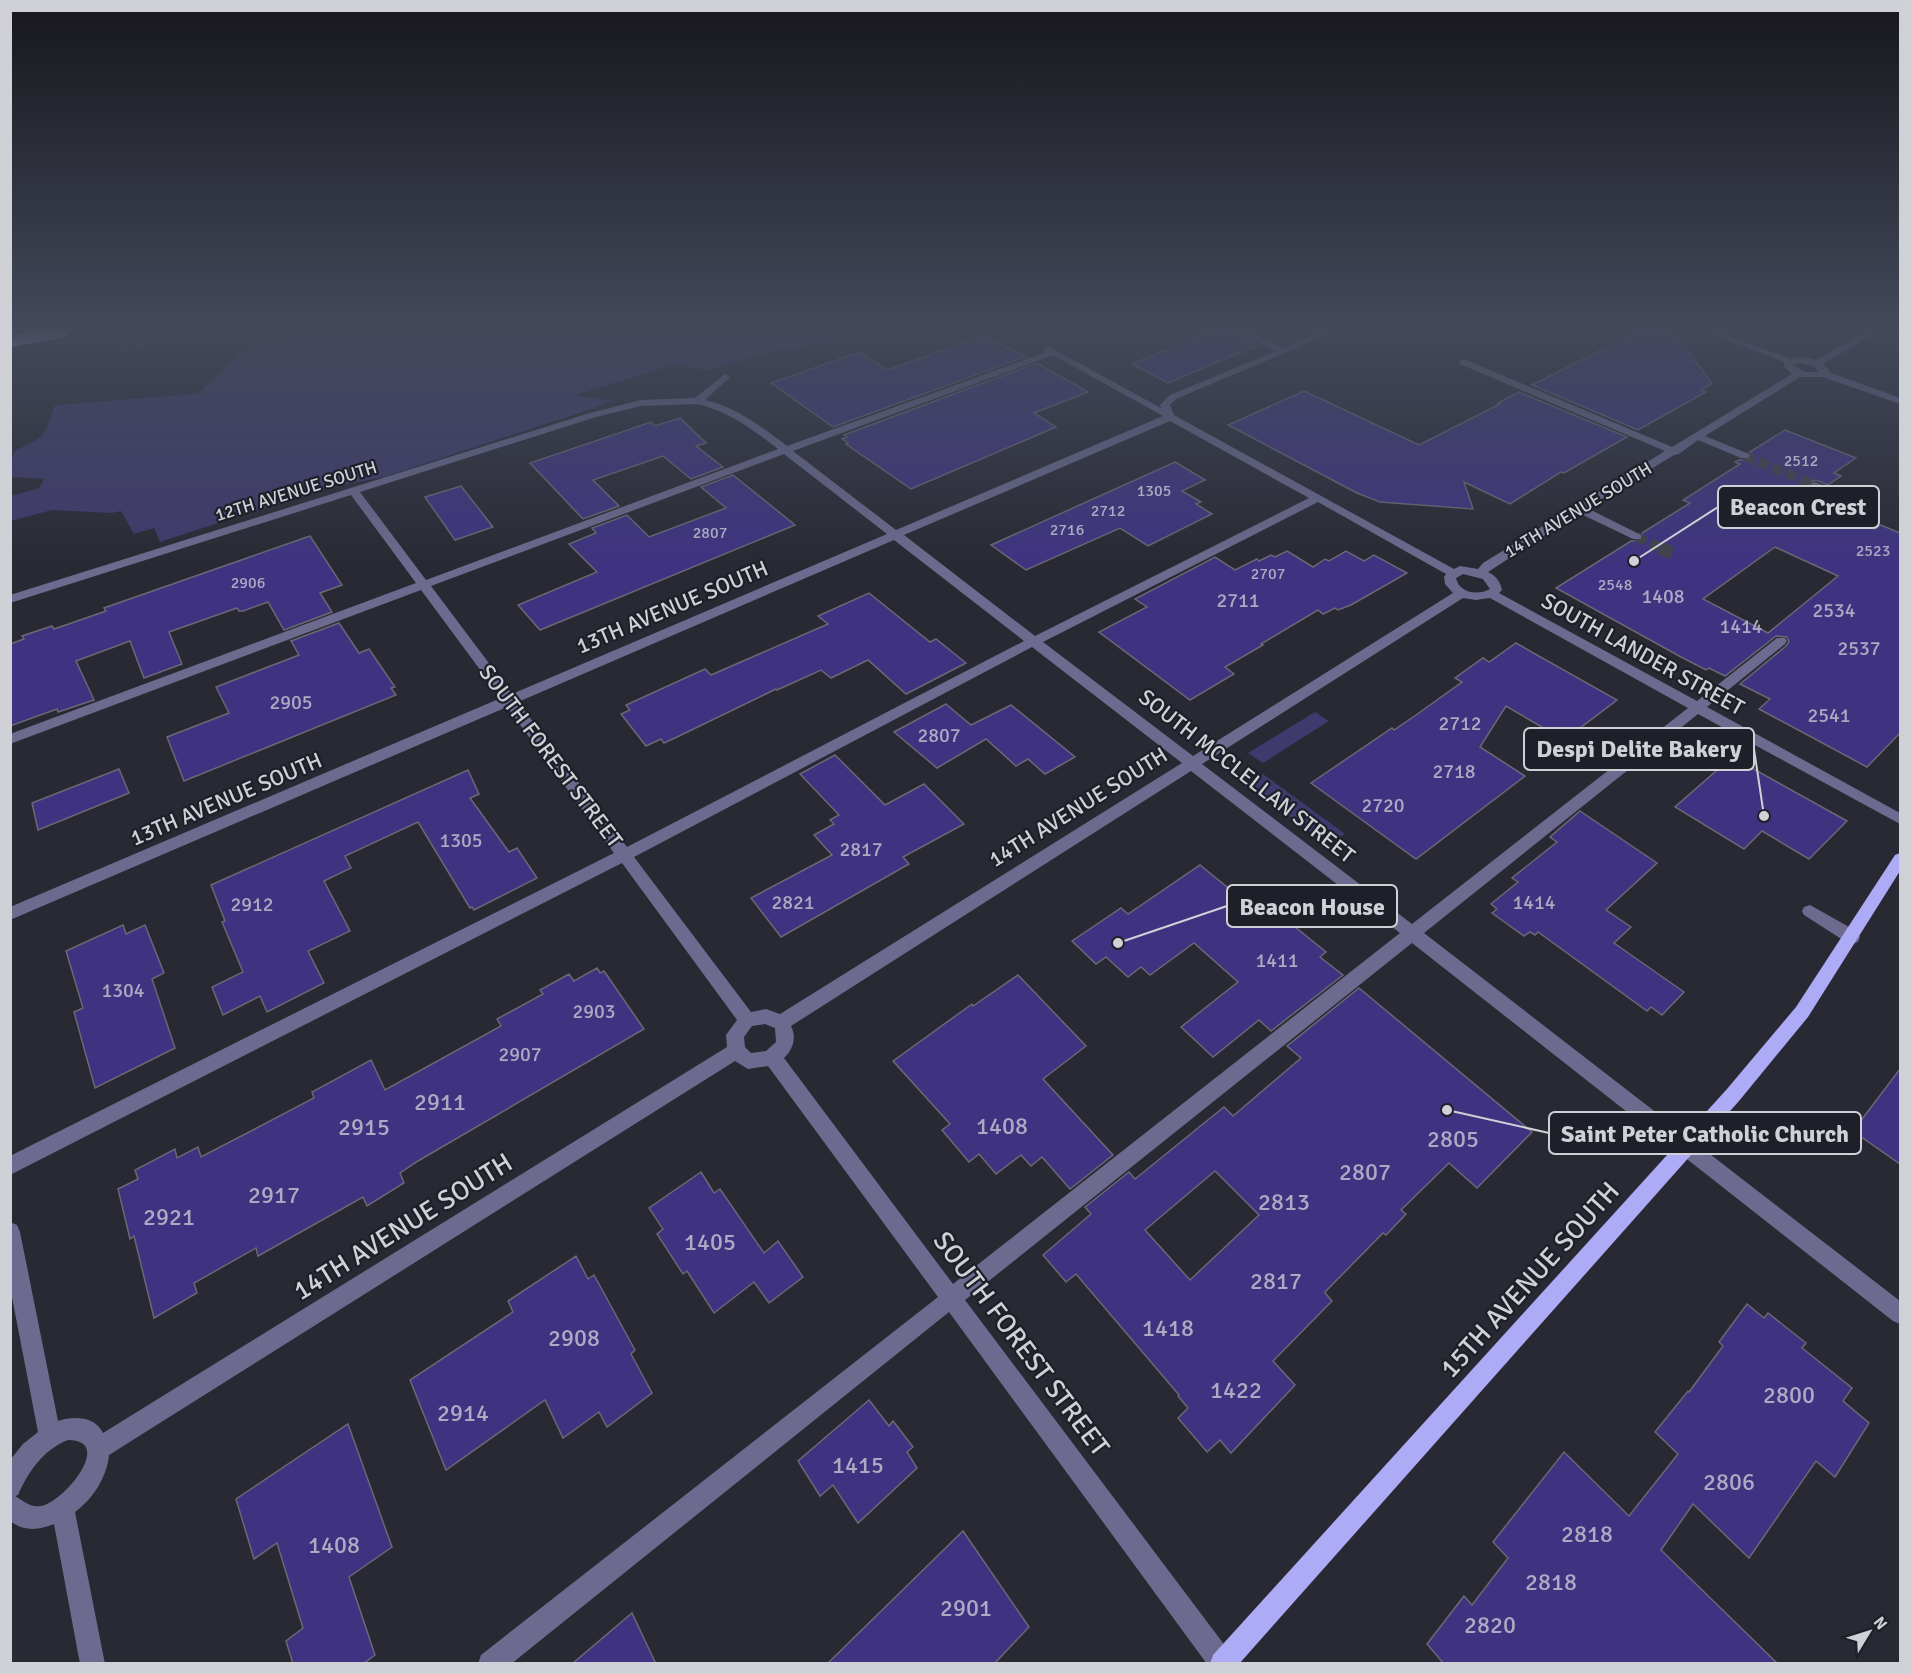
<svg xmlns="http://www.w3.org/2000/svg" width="1911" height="1674" viewBox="0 0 1911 1674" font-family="Signika,sans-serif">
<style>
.green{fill:#3f3a6d}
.building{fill:#3f3381;stroke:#696975;stroke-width:1.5;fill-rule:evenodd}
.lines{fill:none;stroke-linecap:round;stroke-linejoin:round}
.minor-tunnel-far1{stroke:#42424c;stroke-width:10;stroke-dasharray:10 5;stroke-linecap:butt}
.minor-tunnel{stroke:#42424c;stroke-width:13;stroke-dasharray:13 7;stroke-linecap:butt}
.path{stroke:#6b6b74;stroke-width:2;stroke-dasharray:2 3;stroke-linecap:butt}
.minor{fill:#6c6b8f;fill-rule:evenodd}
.major{fill:#adaaf6;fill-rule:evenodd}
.highway-bridge{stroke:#cbcbf0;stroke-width:12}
.labels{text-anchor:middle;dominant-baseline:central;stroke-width:4.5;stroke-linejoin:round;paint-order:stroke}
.far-number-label{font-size:16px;fill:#acaac2}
.far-street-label{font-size:18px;fill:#d0d1d7;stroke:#1f1f29}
.number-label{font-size:20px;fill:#acaac2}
.street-label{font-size:22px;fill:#d0d1d7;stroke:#1f1f29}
.near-number-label{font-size:24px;fill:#acaac2}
.near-street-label{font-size:27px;fill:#d0d1d7;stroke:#1f1f29}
.leader{fill:none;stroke:#d0d1d7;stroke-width:2}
.callout-dot{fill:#d0d1d7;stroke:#1f1f29;stroke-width:2}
.callout{fill:#1f1f29;stroke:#d0d1d7;stroke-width:2}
.callout-label{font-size:24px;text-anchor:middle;font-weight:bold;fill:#d0d1d7}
</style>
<rect width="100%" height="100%" fill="#292933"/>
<g class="green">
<path d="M 340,331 L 869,331 L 812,345 L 773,351 L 707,370 L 675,364 L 576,395 L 615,401 L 384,477 L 322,489 L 160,542 L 154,528 L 134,534 L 121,511 L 112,513 L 52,510 L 11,521 L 11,496 L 39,488 L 44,479 L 11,477 C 10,439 19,455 41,436 C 48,430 52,413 55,405 L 198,394 L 239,354 L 277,342 L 307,340 L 338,342 L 350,337 Z"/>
<path d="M 1315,712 L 1329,721 L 1263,763 L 1248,753 Z"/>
<path d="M 1263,774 L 1345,834 L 1327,845 L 1247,784 Z"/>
</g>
<g class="building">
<path d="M 1212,331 L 1235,331 L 1258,345 L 1168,383 L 1132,364 Z"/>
<path d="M 1639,331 L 1673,331 L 1712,383 L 1701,390 L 1706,392 L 1638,430 L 1532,385 Z"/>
<path d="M 984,336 L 1025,357 L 833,427 L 771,383 L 860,352 L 887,370 Z"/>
<path d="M 1037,363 L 1088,392 L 1034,413 L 1056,427 L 911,489 L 846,444 L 848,443 L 842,439 L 847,437 L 844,435 Z"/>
<path d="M 1304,391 L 1419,445 L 1500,404 L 1498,403 L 1519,392 L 1627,437 L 1564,473 L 1561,472 L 1510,504 L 1464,482 L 1473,509 L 1380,502 L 1357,493 L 1228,425 Z"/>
<path d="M 680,418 L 706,443 L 696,446 L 723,467 L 691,479 L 663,456 L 593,480 L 619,506 L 583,519 L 530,463 L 651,422 L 655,426 Z"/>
<path d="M 1785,430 L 1856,458 L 1834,473 L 1841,476 L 1828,485 L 1816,480 L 1809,482 L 1810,489 L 1818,492 L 1806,500 L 1875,529 L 1881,525 L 1900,533 L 1900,733 L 1867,767 L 1759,709 L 1770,699 L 1740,684 L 1786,646 L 1789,642 L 1787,637 L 1776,636 L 1725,676 L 1709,668 L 1706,670 L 1681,657 L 1556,588 L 1631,541 L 1643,541 L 1642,533 L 1690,503 L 1683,500 L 1740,464 L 1735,462 L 1739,460 L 1751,460 L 1750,452 ZM 1775,547 L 1838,576 L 1768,633 L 1703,599 Z"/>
<path d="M 1175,462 L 1205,480 L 1182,491 L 1201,502 L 1196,504 L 1212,514 L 1148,546 L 1120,528 L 1026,570 L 991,545 Z"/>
<path d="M 733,475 L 795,525 L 540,630 L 518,605 L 597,572 L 569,544 L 596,533 L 592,528 L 627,515 L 649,537 L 726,508 L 701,487 Z"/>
<path d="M 461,486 L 493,527 L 455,540 L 425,497 Z"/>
<path d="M 310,536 L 342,585 L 320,593 L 332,612 L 284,630 L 268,602 L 243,611 L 239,611 L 237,608 L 169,632 L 182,664 L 144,678 L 130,641 L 76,661 L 94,700 L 58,712 L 57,709 L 10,726 L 10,644 L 24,639 L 22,636 L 52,626 L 54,629 L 106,611 L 104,608 Z"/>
<path d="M 1287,551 L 1313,567 L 1325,559 L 1329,561 L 1346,551 L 1364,561 L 1374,555 L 1407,573 L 1351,605 L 1338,610 L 1335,608 L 1323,614 L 1318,610 L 1261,644 L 1263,645 L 1225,667 L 1234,674 L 1190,700 L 1099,632 L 1147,607 L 1135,599 L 1215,557 L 1235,570 L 1257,559 L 1259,561 L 1271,555 L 1275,557 Z"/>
<path d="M 869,593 L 930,642 L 936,639 L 966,663 L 906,694 L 868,660 L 831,678 L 821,670 L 777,690 L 776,689 L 675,738 L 664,743 L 661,739 L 646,746 L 621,714 L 630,710 L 626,705 L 705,669 L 711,675 L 828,624 L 818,616 Z"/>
<path d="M 339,623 L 359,653 L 369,649 L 395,687 L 391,688 L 396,695 L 184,781 L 167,737 L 229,713 L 216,687 L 299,655 L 291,641 Z"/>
<path d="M 1516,643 L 1617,700 L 1564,740 L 1506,706 L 1480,747 L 1525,776 L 1416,859 L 1311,783 L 1392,728 L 1394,730 L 1416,715 L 1462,682 L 1455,678 L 1483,658 L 1489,662 Z"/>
<path d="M 946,704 L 971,725 L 1011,705 L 1075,757 L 1045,774 L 1028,759 L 1016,766 L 986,739 L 937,768 L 894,732 Z"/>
<path d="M 835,755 L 885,805 L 924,784 L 964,824 L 903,857 L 909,864 L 781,937 L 751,898 L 832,855 L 814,835 L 834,824 L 830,820 L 839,815 L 800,774 Z"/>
<path d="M 1732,757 L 1847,821 L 1809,859 L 1762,831 L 1744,849 L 1675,807 Z"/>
<path d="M 119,769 L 129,793 L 38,830 L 32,803 Z"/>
<path d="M 468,770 L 479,794 L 470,798 L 509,852 L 517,848 L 537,878 L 474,910 L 472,907 L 470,908 L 418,822 L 345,856 L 351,868 L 324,881 L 350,931 L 308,951 L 324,983 L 267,1012 L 260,996 L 223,1015 L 212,987 L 243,972 L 222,922 L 225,921 L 211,885 Z"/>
<path d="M 1580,811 L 1657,863 L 1606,910 L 1631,927 L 1614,943 L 1684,992 L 1662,1015 L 1651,1007 L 1647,1011 L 1538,932 L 1535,935 L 1530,932 L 1524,936 L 1492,913 L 1497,909 L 1491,904 L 1518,882 L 1512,878 L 1557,842 L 1550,837 Z"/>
<path d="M 1200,865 L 1275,926 L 1284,918 L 1326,952 L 1320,957 L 1343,975 L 1271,1031 L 1259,1020 L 1213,1057 L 1181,1027 L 1238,982 L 1194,943 L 1150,975 L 1141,967 L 1128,977 L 1106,957 L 1096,964 L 1072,941 L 1121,908 L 1128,914 Z"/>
<path d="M 123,925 L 126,934 L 145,925 L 164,973 L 152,979 L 175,1048 L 95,1088 L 74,1012 L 83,1008 L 66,951 Z"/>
<path d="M 597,968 L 600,973 L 604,971 L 644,1029 L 418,1161 L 400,1173 L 404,1183 L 367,1206 L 363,1197 L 258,1256 L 256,1248 L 194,1283 L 197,1293 L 154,1318 L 134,1236 L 130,1239 L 118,1189 L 138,1179 L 135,1170 L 175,1149 L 177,1158 L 198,1147 L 201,1157 L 314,1098 L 312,1092 L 371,1060 L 385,1090 L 501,1026 L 497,1019 L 543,994 L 540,990 L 569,974 L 574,981 Z"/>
<path d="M 1018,975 L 1086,1046 L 1043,1079 L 1113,1155 L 1070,1189 L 1042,1157 L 1031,1166 L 1021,1155 L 996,1174 L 979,1154 L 969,1162 L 942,1130 L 950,1124 L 893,1061 L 972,1004 L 973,1006 Z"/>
<path d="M 1359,988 L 1532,1132 L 1477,1188 L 1449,1163 L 1401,1210 L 1406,1214 L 1386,1235 L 1383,1233 L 1326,1291 L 1325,1293 L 1332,1301 L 1273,1361 L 1295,1385 L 1231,1453 L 1220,1440 L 1207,1452 L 1178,1418 L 1188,1408 L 1178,1396 L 1179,1395 L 1076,1274 L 1066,1282 L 1043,1255 L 1091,1214 L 1085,1207 L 1129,1172 L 1135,1179 L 1224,1107 L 1233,1116 L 1301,1058 L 1287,1046 ZM 1215,1171 L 1259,1215 L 1190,1280 L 1145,1230 Z"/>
<path d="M 1900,1069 L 1900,1164 L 1853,1131 Z"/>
<path d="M 701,1172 L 714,1193 L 720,1189 L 764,1253 L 778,1241 L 803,1277 L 769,1303 L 754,1282 L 714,1313 L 687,1271 L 683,1274 L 657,1234 L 663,1229 L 649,1208 Z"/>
<path d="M 576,1256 L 588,1279 L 594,1275 L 635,1350 L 631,1354 L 652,1393 L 607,1427 L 599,1412 L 563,1438 L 545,1400 L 446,1470 L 410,1380 L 513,1312 L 508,1301 Z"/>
<path d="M 1747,1304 L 1764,1318 L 1768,1313 L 1806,1343 L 1802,1348 L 1852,1388 L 1843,1401 L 1869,1423 L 1835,1477 L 1816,1461 L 1749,1558 L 1693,1504 L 1661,1550 L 1778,1664 L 1444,1664 L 1427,1644 L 1464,1596 L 1472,1605 L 1508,1558 L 1493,1542 L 1564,1452 L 1629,1516 L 1678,1454 L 1655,1432 L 1688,1391 L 1689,1392 L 1723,1346 L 1719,1342 Z"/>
<path d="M 869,1400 L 889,1426 L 893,1421 L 913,1447 L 907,1452 L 917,1468 L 858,1523 L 833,1485 L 820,1496 L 798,1461 Z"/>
<path d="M 348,1424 L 392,1547 L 349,1577 L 375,1655 L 363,1664 L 293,1664 L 286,1641 L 303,1628 L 277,1543 L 254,1559 L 236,1499 Z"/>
<path d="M 963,1531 L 1029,1627 L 994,1664 L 827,1664 Z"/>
<path d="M 632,1613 L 656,1664 L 572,1664 Z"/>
</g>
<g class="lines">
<g class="minor-tunnel-far1">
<path d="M 1745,456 L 1815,485"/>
<path d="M 1637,537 L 1663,549"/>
</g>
<path class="minor-tunnel" d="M 1660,548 L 1676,555"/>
<path class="path" d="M 117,350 L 209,331"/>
<g class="minor">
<path d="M 1237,331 L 1249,331 L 1284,348 L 1323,331 L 1336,331 L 1176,399 L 1170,405 L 1174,415 L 1454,569 L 1460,566 L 1478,569 L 1483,563 L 1665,451 L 1460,364 L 1460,360 L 1466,360 L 1672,447 L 1792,374 L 1784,366 L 1784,362 L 1703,331 L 1716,331 L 1791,359 L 1801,357 L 1816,360 L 1867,331 L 1878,331 L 1823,364 L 1829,369 L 1829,372 L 1900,398 L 1900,404 L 1823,377 L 1800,377 L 1705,436 L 1749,454 L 1749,458 L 1741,458 L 1698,440 L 1679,454 L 1674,455 L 1587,508 L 1641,535 L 1641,539 L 1633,539 L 1579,513 L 1488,572 C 1496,576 1500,581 1502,590 L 1499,593 L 1697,701 L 1777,638 L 1785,638 L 1787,641 L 1785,644 L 1707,707 L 1900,813 L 1900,824 L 1698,714 L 1424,933 L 1900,1301 L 1900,1324 L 1893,1321 L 1412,943 L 965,1300 L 1232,1655 L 1235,1664 L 1207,1664 L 949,1312 L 511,1664 L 478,1664 L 481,1655 L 938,1297 L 768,1066 L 748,1069 L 735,1061 L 109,1455 C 107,1477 93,1499 75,1512 L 105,1664 L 80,1664 L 54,1524 C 39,1530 24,1532 10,1521 L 10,1460 L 23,1444 L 38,1432 L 10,1287 L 10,1222 L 17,1225 L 20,1232 L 58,1421 C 73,1416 95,1416 103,1433 L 727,1047 L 726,1035 L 737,1020 L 622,863 L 10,1175 L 10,1156 L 614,853 L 507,707 L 10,920 L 10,907 L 501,698 L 421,590 L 10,744 L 10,734 L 416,583 L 351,495 L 10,603 L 10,595 L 590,413 L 641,400 L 695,398 L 725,374 L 730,377 L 728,379 L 705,400 C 738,408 760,426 787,446 L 1046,352 L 1043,349 L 1048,346 L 1161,408 L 1160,405 L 1170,395 L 1276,351 ZM 1053,355 L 1163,416 L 896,530 L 793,451 ZM 1801,363 L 1813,366 L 1819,372 L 1805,372 L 1792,365 ZM 698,404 C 730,412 752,429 778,449 L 426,580 L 360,492 L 596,417 L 641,406 ZM 1170,421 L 1309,498 L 1035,636 L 904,535 ZM 784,454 L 887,534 L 512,694 L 431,586 ZM 1318,502 L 1446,574 L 1444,577 L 1445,584 L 1453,593 L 1193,756 L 1043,642 ZM 894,540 L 1024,641 L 627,847 L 518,702 ZM 1463,574 L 1483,579 L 1490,589 C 1478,596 1459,593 1456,578 ZM 1463,598 L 1476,600 L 1490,598 L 1688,708 L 1412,924 L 1202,764 ZM 1032,647 L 1182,763 L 780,1014 L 766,1009 L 751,1012 L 634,857 ZM 1191,771 L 1400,933 L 953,1284 L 784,1058 C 793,1049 797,1038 791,1026 ZM 765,1024 L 775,1028 L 776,1042 L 766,1051 L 751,1053 L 745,1047 L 744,1037 L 752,1026 ZM 68,1440 C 115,1440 64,1502 41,1506 C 30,1508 24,1501 15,1496 L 18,1495 C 28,1472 44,1449 68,1440 Z"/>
<path d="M 1815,482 L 1867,503 L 1868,505 L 1867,507 L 1859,507 L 1811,487 L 1811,483 Z"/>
<path d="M 1810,905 L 1858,932 L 1860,937 L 1858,942 L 1852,944 L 1846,942 L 1804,915 L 1802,911 L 1804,907 Z"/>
</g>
<path class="major" d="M 1900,853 L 1900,871 L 1808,1017 L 1739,1101 L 1239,1664 L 1210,1664 L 1213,1655 L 1727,1089 L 1796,1007 L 1895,855 Z"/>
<path class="highway-bridge" d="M 10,341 L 63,331"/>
</g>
<linearGradient id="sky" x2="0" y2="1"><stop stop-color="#17171c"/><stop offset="0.58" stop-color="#43495b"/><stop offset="1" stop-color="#43495b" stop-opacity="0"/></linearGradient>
<rect width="1911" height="566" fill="url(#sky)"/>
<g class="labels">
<g class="far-number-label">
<text x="1801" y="461">2512</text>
<text x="1154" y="491">1305</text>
<text x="1108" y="511">2712</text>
<text x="1067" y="530">2716</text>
<text x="710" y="533">2807</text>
<text x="1873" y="551">2523</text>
<text x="1268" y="574">2707</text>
<text x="248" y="583">2906</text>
<text x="1615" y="585">2548</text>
</g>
<g class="far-street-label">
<text transform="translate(296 491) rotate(-17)">12TH AVENUE SOUTH</text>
<text transform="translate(1578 510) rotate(-31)">14TH AVENUE SOUTH</text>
</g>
<g class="number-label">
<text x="1663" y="596">1408</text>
<text x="1238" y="600">2711</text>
<text x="1834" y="610">2534</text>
<text x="1741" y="626">1414</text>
<text x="1859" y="648">2537</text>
<text x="291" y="702">2905</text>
<text x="1829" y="715">2541</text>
<text x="1460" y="723">2712</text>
<text x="939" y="735">2807</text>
<text x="1454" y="771">2718</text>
<text x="1383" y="805">2720</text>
<text x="461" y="840">1305</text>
<text x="861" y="849">2817</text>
<text x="793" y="902">2821</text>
<text x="1534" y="902">1414</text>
<text x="252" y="904">2912</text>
<text x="1277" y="960">1411</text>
<text x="123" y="990">1304</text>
<text x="594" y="1011">2903</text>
<text x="520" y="1054">2907</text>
</g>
<g class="street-label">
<text transform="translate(672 607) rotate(-23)">13TH AVENUE SOUTH</text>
<text transform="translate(1643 654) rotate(29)">SOUTH LANDER STREET</text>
<text transform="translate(551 756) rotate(53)">SOUTH FOREST STREET</text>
<text transform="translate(1247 776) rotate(38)">SOUTH MCCLELLAN STREET</text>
<text transform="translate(226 799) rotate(-23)">13TH AVENUE SOUTH</text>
<text transform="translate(1078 807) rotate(-32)">14TH AVENUE SOUTH</text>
</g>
<g class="near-number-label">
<text x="440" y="1102">2911</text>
<text x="1002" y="1126">1408</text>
<text x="364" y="1127">2915</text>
<text x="1453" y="1139">2805</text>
<text x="1365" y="1172">2807</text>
<text x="274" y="1195">2917</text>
<text x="1284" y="1202">2813</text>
<text x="169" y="1217">2921</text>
<text x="710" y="1242">1405</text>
<text x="1276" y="1281">2817</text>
<text x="1168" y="1328">1418</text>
<text x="574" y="1338">2908</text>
<text x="1236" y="1390">1422</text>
<text x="1789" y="1395">2800</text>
<text x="463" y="1413">2914</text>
<text x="858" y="1465">1415</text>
<text x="1729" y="1482">2806</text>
<text x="1587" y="1534">2818</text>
<text x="334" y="1545">1408</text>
<text x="1551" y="1582">2818</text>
<text x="966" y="1608">2901</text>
<text x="1490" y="1625">2820</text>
</g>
<g class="near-street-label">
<text transform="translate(403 1227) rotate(-32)">14TH AVENUE SOUTH</text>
<text transform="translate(1530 1280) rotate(-48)">15TH AVENUE SOUTH</text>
<text transform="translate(1021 1344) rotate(53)">SOUTH FOREST STREET</text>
</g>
</g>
<path class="leader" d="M1634 561L1718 507M1764 816L1754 749M1118 943L1227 906M1447 1110L1549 1133"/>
<g class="callout-dot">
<circle cx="1634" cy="561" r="6"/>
<circle cx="1764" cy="816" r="6"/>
<circle cx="1118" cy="943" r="6"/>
<circle cx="1447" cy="1110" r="6"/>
</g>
<g class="callout">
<rect x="1718" y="486" width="161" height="42" rx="6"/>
<rect x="1524" y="728" width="230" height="42" rx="6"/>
<rect x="1227" y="885" width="170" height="42" rx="6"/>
<rect x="1549" y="1112" width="312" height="42" rx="6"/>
</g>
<g class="callout-label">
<text x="1798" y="515">Beacon Crest</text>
<text x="1639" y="757">Despi Delite Bakery</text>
<text x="1312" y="915">Beacon House</text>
<text x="1705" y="1142">Saint Peter Catholic Church</text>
</g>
<rect width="1911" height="1674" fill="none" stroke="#d0d1d7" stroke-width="24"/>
<g transform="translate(1869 1632) rotate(52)" stroke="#1f1f29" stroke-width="4.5" paint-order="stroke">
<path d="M0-4.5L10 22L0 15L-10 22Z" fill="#d0d1d7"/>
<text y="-9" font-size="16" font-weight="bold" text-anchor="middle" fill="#d0d1d7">N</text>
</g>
</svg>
